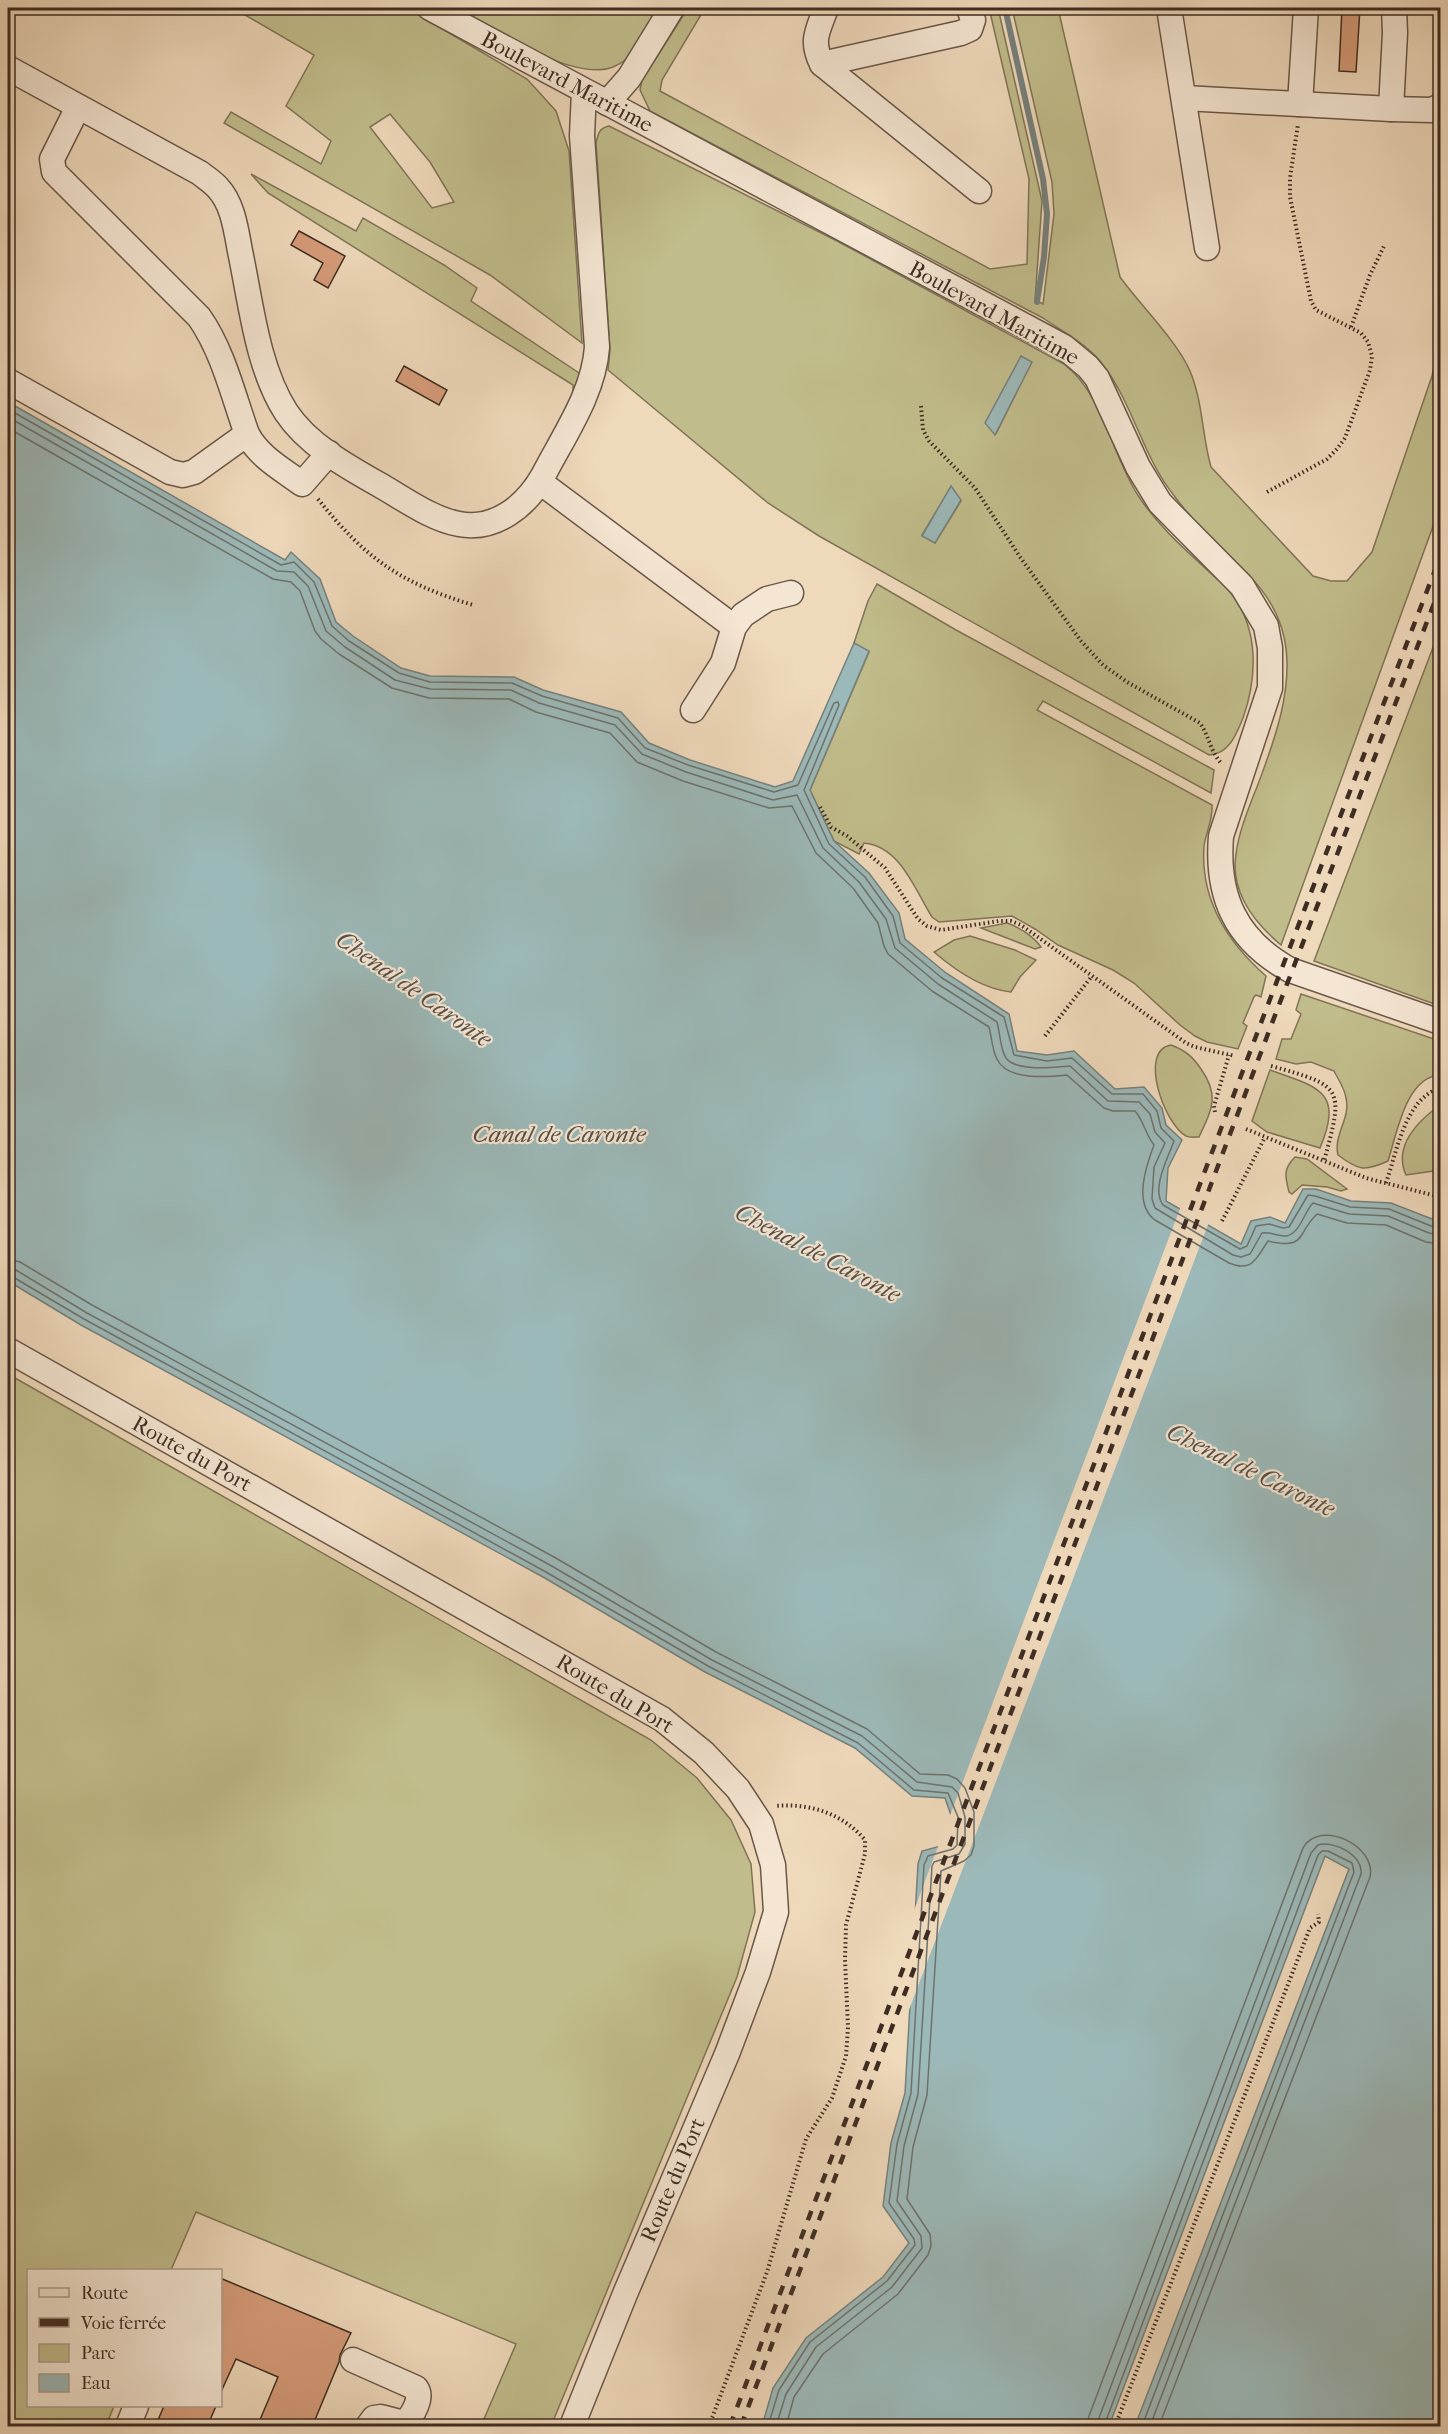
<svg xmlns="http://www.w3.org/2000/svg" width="1448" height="2434" viewBox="0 0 1448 2434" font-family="'IM FELL French Canon',serif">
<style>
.green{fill:#c1bc8b;stroke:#807457;stroke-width:1.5;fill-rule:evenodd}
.water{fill:#9cb9b9;stroke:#76817d;stroke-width:1.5}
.pier{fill:#efd9bb}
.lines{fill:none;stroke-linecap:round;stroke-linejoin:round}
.shore{stroke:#6d726e;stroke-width:1.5}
.stream{stroke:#76817d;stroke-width:6}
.building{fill:#d69c79;stroke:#3e2c23;stroke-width:1.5}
.minor-casing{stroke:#6a5749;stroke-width:27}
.path{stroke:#3e2c23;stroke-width:4;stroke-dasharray:1.5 3;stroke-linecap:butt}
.minor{stroke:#f5e6d3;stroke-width:24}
.rail{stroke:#3e2c23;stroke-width:4.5;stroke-dasharray:10 10;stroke-linecap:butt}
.labels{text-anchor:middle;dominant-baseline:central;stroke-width:4.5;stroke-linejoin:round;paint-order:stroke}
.street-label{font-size:22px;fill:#3e2c23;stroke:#f5e6d3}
.water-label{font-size:24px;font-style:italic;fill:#564f48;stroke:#f5e6d3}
</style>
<rect width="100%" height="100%" fill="#efd9bb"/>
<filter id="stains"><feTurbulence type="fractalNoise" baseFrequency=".00333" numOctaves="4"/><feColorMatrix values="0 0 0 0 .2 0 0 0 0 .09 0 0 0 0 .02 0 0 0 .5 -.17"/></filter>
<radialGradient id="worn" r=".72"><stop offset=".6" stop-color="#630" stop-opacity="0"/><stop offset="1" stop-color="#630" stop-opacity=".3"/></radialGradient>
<g class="green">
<path d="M 233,8 L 407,8 L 527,79 L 556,111 L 569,151 L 582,343 L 490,275 L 224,123 L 231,112 L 321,164 L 331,141 L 286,106 L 314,55 ZM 390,114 L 430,162 L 454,202 L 432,208 L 370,127 Z"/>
<path d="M 453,8 L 662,8 C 650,28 637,58 613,67 C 573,83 490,27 453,8 Z"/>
<path d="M 688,8 L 705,8 L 662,80 L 660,91 L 990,269 L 1027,264 L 1029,179 L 989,8 L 998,8 L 1042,201 L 1035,300 L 1043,304 L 1054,214 L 1052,182 L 1012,8 L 1058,8 L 1120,277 C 1141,306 1177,341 1190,371 C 1203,402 1202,436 1211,467 L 1313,576 L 1331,581 L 1347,581 L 1372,552 L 1432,376 L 1440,341 L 1440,507 L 1281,945 C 1257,925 1235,898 1235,865 C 1236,838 1247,812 1257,787 C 1274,742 1295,686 1284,637 C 1274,591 1240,568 1210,537 C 1196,523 1183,508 1172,493 C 1142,454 1133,404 1103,365 C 1089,345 1063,332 1043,318 L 650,111 L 640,90 L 642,80 Z"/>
<path d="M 609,126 L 839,242 L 1064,364 C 1105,396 1111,455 1139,497 C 1157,524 1180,545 1204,567 C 1213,576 1226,585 1233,596 C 1259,631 1257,678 1243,718 C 1236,735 1229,754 1209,755 L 819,536 L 768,503 L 608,370 L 610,350 L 596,143 C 598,134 599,128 609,126 ZM 1021,357 L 1031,363 L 996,434 ZM 951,487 L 961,501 L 935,543 L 922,535 Z"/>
<path d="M 251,174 L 356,231 L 363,218 L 444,265 L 477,288 L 471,301 L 582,375 L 573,393 L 573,385 L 268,193 Z"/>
<path d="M 877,584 L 956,630 L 1214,770 L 1211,793 L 1043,701 L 1037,710 L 1212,805 C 1213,820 1206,832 1204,846 C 1200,900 1227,942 1266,976 L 1261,997 L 1256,995 L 1254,997 L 1243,1023 L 1247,1026 L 1238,1049 L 1207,1042 L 1195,1036 L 1180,1025 L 1134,983 L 1113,970 L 1058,945 L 1035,929 L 1012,916 L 939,922 L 932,917 C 915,890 900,846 864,843 L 859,854 L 834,841 L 810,790 L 869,652 L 854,643 L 868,601 Z"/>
<path d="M 1440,629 L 1440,1006 L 1314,961 Z"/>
<path d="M 1007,923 C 1019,927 1033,936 1041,947 L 1035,949 L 981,928 Z"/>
<path d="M 970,936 L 1015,950 L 1036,960 L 1020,977 L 1011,992 C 982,989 956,971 934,952 L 954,940 Z"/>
<path d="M 1301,994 L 1440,1041 L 1440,1075 C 1406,1077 1397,1133 1388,1161 C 1364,1172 1358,1170 1338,1155 C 1333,1135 1351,1118 1346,1098 C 1345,1089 1338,1079 1334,1071 L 1311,1062 L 1296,1064 L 1276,1059 L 1282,1039 L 1291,1039 L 1301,1014 L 1296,1010 Z"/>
<path d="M 1171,1045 C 1185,1050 1193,1057 1201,1069 C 1220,1096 1212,1109 1199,1137 C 1195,1137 1189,1138 1186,1136 C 1164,1124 1138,1050 1171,1045 Z"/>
<path d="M 1270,1070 C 1318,1087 1344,1091 1320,1148 L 1267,1132 L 1252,1121 Z"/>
<path d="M 1440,1105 L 1440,1170 L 1406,1175 C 1393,1146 1418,1121 1440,1105 Z"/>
<path d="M 1295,1157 L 1307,1159 L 1347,1189 L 1341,1191 L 1327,1187 L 1302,1185 L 1292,1194 L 1289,1192 C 1285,1176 1283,1169 1295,1157 Z"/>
<path d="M 8,1374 L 651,1740 L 697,1778 L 731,1820 L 751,1864 L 755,1912 L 737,1977 L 551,2426 L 481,2426 L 516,2344 L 196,2212 L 171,2270 L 28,2270 L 28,2406 L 114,2406 L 106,2426 L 8,2426 Z"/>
</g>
<g class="water">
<path d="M 1021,356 L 1032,362 L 995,435 L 985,423 Z"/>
<path d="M 8,402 L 285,560 L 291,552 L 320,579 L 336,622 L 353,636 L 401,668 L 430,676 L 514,677 L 543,690 L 621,712 L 649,743 L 690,760 L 775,787 L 793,781 L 854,643 L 869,651 L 810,790 L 834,841 L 869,873 L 899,913 L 905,939 L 946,973 L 1009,1014 L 1017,1051 L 1047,1055 L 1074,1051 L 1115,1089 L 1144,1087 L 1162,1108 L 1166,1125 L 1182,1140 L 1168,1168 L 1166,1201 L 1241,1244 L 1251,1221 L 1270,1217 L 1285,1223 L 1303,1189 L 1316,1189 L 1351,1201 L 1391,1203 L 1440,1222 L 1440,2426 L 1135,2426 L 1349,1869 L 1325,1856 L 1109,2426 L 762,2426 L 773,2388 L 806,2338 L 883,2277 L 909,2243 L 883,2206 L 891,2143 L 905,2093 L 918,1864 L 922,1851 L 952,1843 L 952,1818 L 945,1798 L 912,1796 L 855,1748 L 705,1672 L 543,1577 L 81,1325 L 8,1281 Z"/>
<path d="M 951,486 L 961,500 L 935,543 L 922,536 Z"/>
</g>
<path class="pier" d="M 1181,1206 L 1209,1222 L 907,2015 L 913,1913 L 939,1844 L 949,1841 L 949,1818 Z"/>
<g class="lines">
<g class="shore">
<path d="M 8,409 L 281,565 L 294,562 L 314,582 L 332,626 L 349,641 L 399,673 L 430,682 L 512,683 L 542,696 L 618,718 L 645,748 L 688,765 L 774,792 L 798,785 L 834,703 L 838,702 L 839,705 L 804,790 L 829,844 L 865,877 L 893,916 L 900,943 L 942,978 L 1004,1017 L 1014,1055 L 1047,1061 L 1072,1058 L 1112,1094 L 1143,1094 L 1157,1111 L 1161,1128 L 1174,1141 C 1168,1158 1151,1188 1163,1205 L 1240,1249 L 1247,1246 L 1256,1226 L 1269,1224 L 1283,1228 L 1289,1227 L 1308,1195 L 1315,1196 L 1350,1207 L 1389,1209 L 1431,1226 L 1440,1227"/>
<path d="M 8,417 L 277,571 L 294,572 L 308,586 L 326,631 L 345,647 L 395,680 L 430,689 L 511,690 L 539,703 L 615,725 L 642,754 L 686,772 L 773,800 L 797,795 L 823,848 L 859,882 L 886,919 L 895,948 L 938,984 L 997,1022 C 1000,1032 1000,1049 1006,1058 C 1016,1072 1055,1067 1070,1066 L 1108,1101 L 1139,1102 L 1150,1114 L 1155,1132 L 1165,1143 L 1154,1167 L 1152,1199 L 1155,1208 L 1233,1255 L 1241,1257 L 1250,1254 L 1262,1233 C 1271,1231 1277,1237 1286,1236 C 1300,1234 1304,1212 1313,1203 L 1349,1214 L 1388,1216 L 1429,1233 L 1440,1235"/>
<path d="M 8,428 L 273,579 L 291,582 L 300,591 L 315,631 L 321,639 L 339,654 L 392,688 L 429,698 L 509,699 L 536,712 L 610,733 L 637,762 L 683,781 L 769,808 L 792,806 L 816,853 L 853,888 L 878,923 L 884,946 L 888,954 L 932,991 L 989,1027 C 992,1038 992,1050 997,1059 C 1007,1081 1048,1077 1067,1075 L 1104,1108 L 1113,1111 L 1135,1111 C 1144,1121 1145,1134 1154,1145 C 1146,1166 1133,1204 1155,1220 L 1229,1263 C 1253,1273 1257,1257 1268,1241 C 1307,1250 1296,1234 1317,1214 L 1347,1223 L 1386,1225 L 1426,1242 L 1440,1244"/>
<path d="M 8,1259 L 20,1262 L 92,1305 L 554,1557 L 716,1652 L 867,1729 L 920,1774 L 948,1775 L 957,1779 L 965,1788 L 974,1812 L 974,1846 L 971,1855 L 964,1861 L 941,1871 L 927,2095 L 913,2147 L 907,2199 L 930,2234 L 931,2246 L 928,2255 L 898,2294 L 823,2354 L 794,2397 L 786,2426"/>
<path d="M 8,1268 L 16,1270 L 87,1313 L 550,1565 L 712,1660 L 862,1736 L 917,1782 L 952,1787 L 958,1793 L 965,1817 L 965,1844 L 959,1854 L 934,1862 L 932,1866 L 918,2094 L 904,2146 L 897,2201 L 921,2236 L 922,2248 L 892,2287 L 816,2347 L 786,2394 L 776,2426"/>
<path d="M 8,1276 L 13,1277 L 84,1319 L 546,1572 L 708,1666 L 858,1743 L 914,1790 L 948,1793 L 958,1817 L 957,1845 L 953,1849 L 928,1856 L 924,1865 L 911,2093 L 897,2144 L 889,2203 L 914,2239 L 915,2245 L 887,2281 L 810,2342 L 779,2390 L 768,2426"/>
<path d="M 1087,2426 L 1089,2416 L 1303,1848 C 1320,1818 1377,1846 1370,1877 L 1159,2426"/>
<path d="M 1096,2426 L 1311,1853 L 1318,1845 C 1334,1840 1364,1856 1361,1874 L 1150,2426"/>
<path d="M 1104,2426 L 1318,1855 L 1322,1851 L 1328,1851 L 1352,1863 L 1354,1872 L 1142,2426"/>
</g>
<path class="stream" d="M 1005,8 L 1043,179 L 1047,214 L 1044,257 L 1037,302"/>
</g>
<g class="building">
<path d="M 1342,8 L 1360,8 L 1356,72 L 1339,71 Z"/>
<path d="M 299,231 L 345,256 L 328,288 L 314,280 L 323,263 L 291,245 Z"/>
<path d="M 404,366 L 447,390 L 439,405 L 396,381 Z"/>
<path d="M 220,2278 L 351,2333 L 340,2355 L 339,2362 L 312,2427 L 257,2427 L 278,2377 L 236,2359 L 220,2394 Z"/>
<path d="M 164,2406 L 216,2406 L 207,2427 L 155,2427 Z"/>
</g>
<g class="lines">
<defs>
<g id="minor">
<path d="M 430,8 L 1064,347 L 1088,367 L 1097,378 L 1138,467 L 1160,503 L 1242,586 L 1266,626 L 1270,648 L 1270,688 L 1221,836 C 1216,897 1236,940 1290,970 L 1440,1022"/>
<path d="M 826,8 C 818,31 810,40 822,64 L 979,191"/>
<path d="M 1169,8 L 1207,248"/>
<path d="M 822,64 L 961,33 L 970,29 L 973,20 L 969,8"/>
<path d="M 8,68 L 200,173 C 206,178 213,182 218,188 C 233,204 236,230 240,251 C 251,303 257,367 286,412 C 307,444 346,466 378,484 C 403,498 431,519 459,524 C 495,531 526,506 543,476 C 564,435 594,393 597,347 L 582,136 L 584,91"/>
<path d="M 1184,98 L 1391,109 L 1432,110 L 1440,106"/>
<path d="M 607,103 L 629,78 L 672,8"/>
<path d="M 1300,104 L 1306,8"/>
<path d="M 78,107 L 52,159 L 54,172 L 199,317 C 223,351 233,395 247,434 C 259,457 282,469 302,484 L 329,453"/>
<path d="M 1391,109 L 1395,33 L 1394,8"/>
<path d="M 8,381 L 170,472 L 183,475 L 194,472 L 247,434"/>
<path d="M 540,482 L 734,627"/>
<path d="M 693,710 L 723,663 L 734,627 L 743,615 L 767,599 L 791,593"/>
<path d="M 8,1350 L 662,1719 L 704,1753 L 738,1789 L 761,1824 L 773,1865 L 776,1912 L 758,1972 L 727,2054 L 625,2294 L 572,2426"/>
<path d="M 353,2360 L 416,2388 C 423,2397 413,2416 404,2423 L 381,2417 L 374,2418 L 368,2426"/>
<path d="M 128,2426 L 136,2406"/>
</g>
</defs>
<use href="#minor" class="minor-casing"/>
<g class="path">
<path d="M 1351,327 L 1370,275 L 1384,246"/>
<path d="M 921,406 L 923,430 L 929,441 L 975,488 L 1020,557 L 1081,641 L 1103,665 L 1127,682 L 1200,723 C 1209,736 1211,753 1222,764"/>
<path d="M 1267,492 L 1327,459 L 1337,449 L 1345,438 L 1370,370 L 1372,356 L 1368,342 L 1361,333 L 1316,310 L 1311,301 L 1290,197 L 1290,178 L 1298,124"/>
<path d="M 318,499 C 365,558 400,583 473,605"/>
<path d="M 820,807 L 831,827 L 847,836 L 885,868 L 918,919 L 927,926 L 941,930 L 999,921 L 1011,921 L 1021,925 L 1186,1043 L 1195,1047 L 1235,1056"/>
<path d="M 1045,1036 L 1092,976"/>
<path d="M 1271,1066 C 1344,1086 1344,1088 1324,1161"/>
<path d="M 1215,1112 L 1214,1106 L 1229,1055"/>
<path d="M 1246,1129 L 1366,1178 L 1440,1197"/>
<path d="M 1386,1183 C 1397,1151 1405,1099 1440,1088"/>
<path d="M 1222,1221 L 1265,1137"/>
<path d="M 709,2426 L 767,2272 L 806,2139 L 832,2098 L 846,2056 L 848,2027 L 845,1960 L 846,1925 L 865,1854 L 865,1840 C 842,1813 810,1803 775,1806"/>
<path d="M 1115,2426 L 1310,1928 L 1319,1922 L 1318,1914"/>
</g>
<use href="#minor" class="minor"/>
<g class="rail">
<path d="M 730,2426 L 1267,1007 L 1440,557"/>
<path d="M 741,2426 L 1277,1010 L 1440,588"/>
</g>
</g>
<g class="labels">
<g class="street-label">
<text transform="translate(567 82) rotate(28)">Boulevard Maritime</text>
<text transform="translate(994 313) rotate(29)">Boulevard Maritime</text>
<text transform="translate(192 1454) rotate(29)">Route du Port</text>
<text transform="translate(615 1694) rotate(31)">Route du Port</text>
<text transform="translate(673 2180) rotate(-67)">Route du Port</text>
</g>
<g class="water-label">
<text transform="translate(414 989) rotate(35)">Chenal de Caronte</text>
<text x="559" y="1134">Canal de Caronte</text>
<text transform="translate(818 1253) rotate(28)">Chenal de Caronte</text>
<text transform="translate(1251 1470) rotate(26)">Chenal de Caronte</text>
</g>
</g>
<rect width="1448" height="2434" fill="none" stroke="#efd9bb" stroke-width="30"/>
<rect x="9" y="9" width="1430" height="2416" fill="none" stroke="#3e2c23" stroke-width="3"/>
<rect x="15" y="15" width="1418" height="2404" fill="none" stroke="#3e2c23" stroke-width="1.5"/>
<rect x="27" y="2269" width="195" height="138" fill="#f5e6d3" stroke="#ac9c8d" stroke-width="1.5"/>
<rect x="39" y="2288" width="30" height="9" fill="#f5e6d3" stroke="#ac9c8d" stroke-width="1.5"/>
<text x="81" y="2299" font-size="18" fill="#3e2c23">Route</text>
<rect x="39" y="2318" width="30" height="9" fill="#3e2c23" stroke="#ac9c8d" stroke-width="1.5"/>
<text x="81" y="2329" font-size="18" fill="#3e2c23">Voie ferrée</text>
<rect x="39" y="2344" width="30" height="18" fill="#c1bc8b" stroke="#ac9c8d" stroke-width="1.5"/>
<text x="81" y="2359" font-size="18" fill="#3e2c23">Parc</text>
<rect x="39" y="2374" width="30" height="18" fill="#9cb9b9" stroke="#ac9c8d" stroke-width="1.5"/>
<text x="81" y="2389" font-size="18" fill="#3e2c23">Eau</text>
<rect width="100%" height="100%" filter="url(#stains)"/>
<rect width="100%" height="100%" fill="url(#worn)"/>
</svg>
